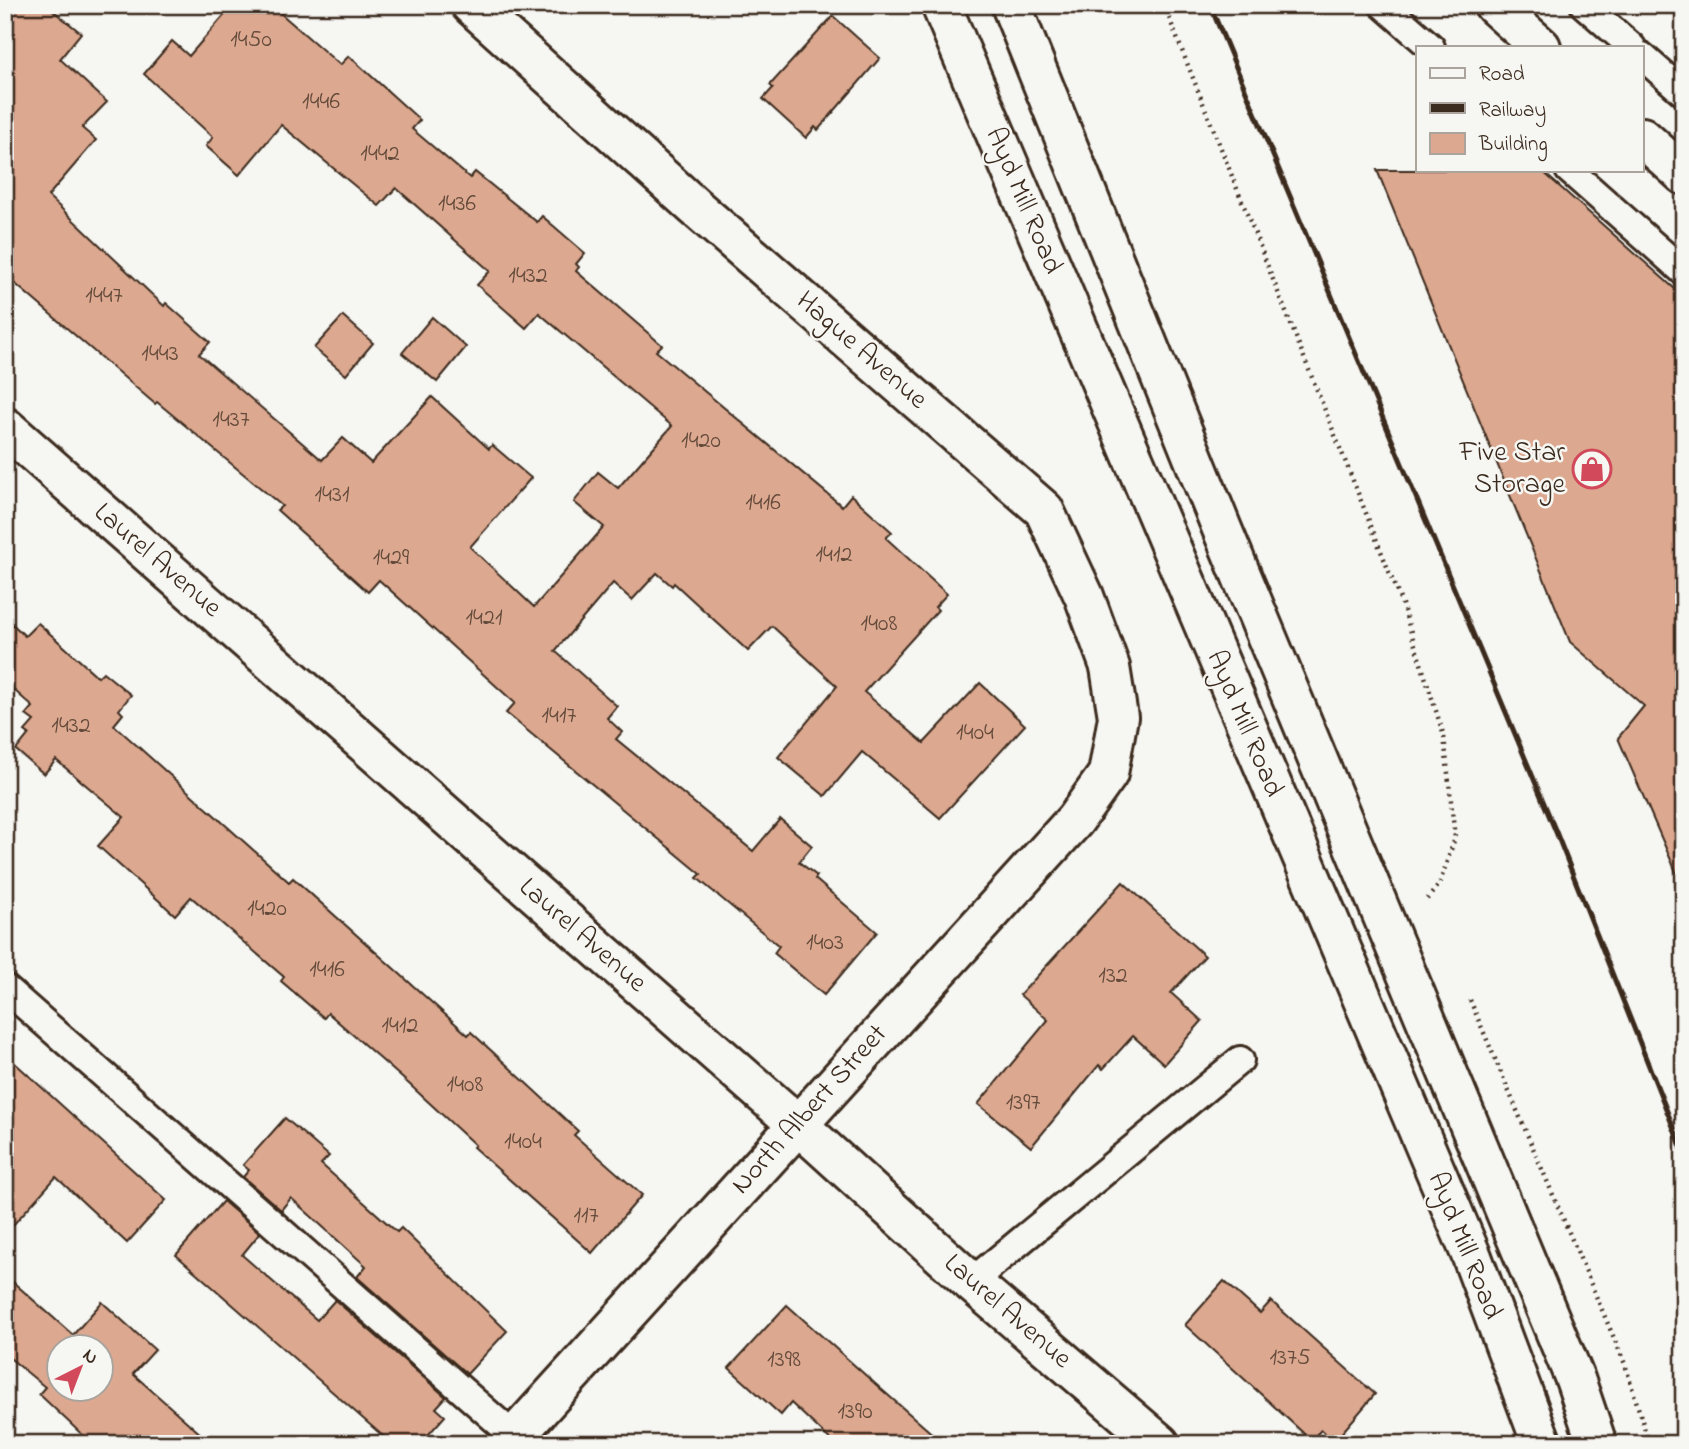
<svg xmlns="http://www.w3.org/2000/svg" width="1689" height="1449" viewBox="0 0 1689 1449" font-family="'Indie Flower',sans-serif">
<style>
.building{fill:#dca890;stroke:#3b2a1e;stroke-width:2;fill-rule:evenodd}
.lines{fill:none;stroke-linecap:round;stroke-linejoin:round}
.lane-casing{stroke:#3b2a1e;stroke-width:32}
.street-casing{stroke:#3b2a1e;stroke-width:44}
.secondary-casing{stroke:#3b2a1e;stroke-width:44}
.path{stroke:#3b2a1e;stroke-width:4.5;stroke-dasharray:2 5;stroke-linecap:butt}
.lane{stroke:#f6f6f2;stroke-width:26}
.street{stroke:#f6f6f2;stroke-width:38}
.secondary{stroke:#f6f6f2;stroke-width:38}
.rail{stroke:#3b2a1e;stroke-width:5}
.labels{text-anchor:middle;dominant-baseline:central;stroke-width:5;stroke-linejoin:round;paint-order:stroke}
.number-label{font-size:24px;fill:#634a3a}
.street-label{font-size:28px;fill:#3b2a1e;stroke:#f6f6f2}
.poi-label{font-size:28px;fill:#3b2a1e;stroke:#f6f6f2;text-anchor:end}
</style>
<rect width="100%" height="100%" fill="#f6f6f2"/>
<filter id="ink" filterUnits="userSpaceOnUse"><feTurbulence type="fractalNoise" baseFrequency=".0143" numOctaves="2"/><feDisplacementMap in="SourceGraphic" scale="14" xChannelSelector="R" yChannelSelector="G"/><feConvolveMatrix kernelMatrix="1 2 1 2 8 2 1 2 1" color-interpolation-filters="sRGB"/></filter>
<g filter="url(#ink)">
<g class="building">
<path d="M 5,5 L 46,5 L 81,33 L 60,59 L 107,102 L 82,128 L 96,140 L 48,196 L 164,306 L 166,303 L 210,342 L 199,354 L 322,460 L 343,438 L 371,463 L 432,397 L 489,449 L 492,445 L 531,478 L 470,547 L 534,607 L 604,527 L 574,502 L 598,472 L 618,488 L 672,426 L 539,313 L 526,328 L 477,285 L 490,271 L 396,188 L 379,206 L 281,125 L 239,175 L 206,146 L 213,137 L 144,74 L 172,41 L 189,56 L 233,5 L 271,5 L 340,65 L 349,56 L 420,120 L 412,129 L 470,178 L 475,172 L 537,222 L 542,216 L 585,253 L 576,264 L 579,267 L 576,271 L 662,345 L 656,351 L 842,506 L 851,495 L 892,532 L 886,538 L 947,594 L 935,607 L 938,610 L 864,692 L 924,743 L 980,683 L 1025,725 L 940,818 L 862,752 L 825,796 L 778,757 L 837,686 L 772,626 L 748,651 L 674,583 L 672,586 L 657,573 L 632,600 L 613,583 L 555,651 L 617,706 L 607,718 L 622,732 L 616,739 L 753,851 L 780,819 L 812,846 L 799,862 L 817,876 L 815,879 L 877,932 L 824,995 L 774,953 L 779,946 L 697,878 L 701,874 L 506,713 L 515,703 L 379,580 L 368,592 L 277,510 L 282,506 L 157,402 L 155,404 L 5,275 Z"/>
<path d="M 833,16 L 880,58 L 818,130 L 815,127 L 806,138 L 763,99 L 773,88 L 770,85 Z"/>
<path d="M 1377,170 L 1541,170 L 1684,297 L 1684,890 L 1618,738 L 1644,706 L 1570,642 Z"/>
<path d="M 343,316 L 373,343 L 346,375 L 314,348 Z"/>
<path d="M 432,317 L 466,347 L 437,382 L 402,353 Z"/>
<path d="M 5,617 L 25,636 L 38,623 L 98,677 L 103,672 L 131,695 L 119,710 L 123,714 L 114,725 L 289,882 L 293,878 L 468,1035 L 471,1032 L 578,1131 L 574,1135 L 642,1195 L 592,1253 L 473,1147 L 475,1145 L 409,1084 L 328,1013 L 324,1018 L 281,981 L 284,977 L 191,897 L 175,915 L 98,846 L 124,817 L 56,760 L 44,774 L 16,750 L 29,734 L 25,731 L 34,721 L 26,715 L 33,707 L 5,682 Z"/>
<path d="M 1123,882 L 1205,956 L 1171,993 L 1202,1021 L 1164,1064 L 1133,1036 L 1103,1069 L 1099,1065 L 1031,1147 L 978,1104 L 1048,1020 L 1020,995 Z"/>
<path d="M 5,1054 L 166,1200 L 127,1243 L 56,1177 L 5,1234 Z"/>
<path d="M 285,1118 L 329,1156 L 321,1164 L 397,1232 L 401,1228 L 507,1331 L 467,1374 L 357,1277 L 366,1266 L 291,1198 L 281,1210 L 243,1177 L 249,1170 L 243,1165 Z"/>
<path d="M 223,1201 L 260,1233 L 242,1255 L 317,1320 L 335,1300 L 446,1397 L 436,1408 L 445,1416 L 420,1444 L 392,1444 L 176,1255 Z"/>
<path d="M 5,1275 L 73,1335 L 102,1302 L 155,1350 L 133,1374 L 212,1444 L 92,1444 L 39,1394 L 45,1387 L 5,1354 ZM 60,1348 L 102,1348 L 102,1390 L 60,1390 Z"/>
<path d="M 1224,1281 L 1260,1313 L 1271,1301 L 1375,1394 L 1334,1442 L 1321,1430 L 1311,1440 L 1185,1325 Z"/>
<path d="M 787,1305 L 881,1389 L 944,1444 L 835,1444 L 791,1403 L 781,1415 L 729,1368 Z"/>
</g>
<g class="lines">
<defs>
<g id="lane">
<path d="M 1383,5 L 1431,47"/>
<path d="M 1584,5 L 1632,47"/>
<path d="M 1642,56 L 1684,93"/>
<path d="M 1569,170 L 1684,272"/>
<path d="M 5,988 L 523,1444"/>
<path d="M 971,1282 L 1240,1060"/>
</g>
<g id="street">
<path d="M 471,5 L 695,207 L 1044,510 L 1084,596 L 1110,667 L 1118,717 L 1108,774 L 1075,820 L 508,1444"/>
<path d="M 5,427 L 797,1124 L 971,1282 L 1160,1444"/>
</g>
<g id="secondary">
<path d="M 941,5 L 1472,1257 L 1542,1444"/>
<path d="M 1011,5 L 1222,529 L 1575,1379 L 1597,1444"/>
<path d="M 1494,5 L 1541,47"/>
<path d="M 1642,137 L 1684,175"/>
</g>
</defs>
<use href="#lane" class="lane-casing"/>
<use href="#street" class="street-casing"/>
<use href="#secondary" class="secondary-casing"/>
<g class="path">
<path d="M 1164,5 L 1402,604 L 1444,736 L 1455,838 L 1439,885 L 1427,899"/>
<path d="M 1470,1000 L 1625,1364 L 1649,1444"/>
</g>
<use href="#lane" class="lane"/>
<use href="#street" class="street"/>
<use href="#secondary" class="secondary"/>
<path class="rail" d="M 1210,5 L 1556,832 L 1684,1154"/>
</g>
</g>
<defs>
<symbol id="shop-ring" viewBox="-11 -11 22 22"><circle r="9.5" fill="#f6f6f2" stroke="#d1495b" stroke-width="1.5"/><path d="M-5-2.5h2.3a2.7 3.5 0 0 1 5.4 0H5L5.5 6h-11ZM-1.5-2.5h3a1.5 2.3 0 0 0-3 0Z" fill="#d1495b"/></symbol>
</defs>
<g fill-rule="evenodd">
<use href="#shop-ring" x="1570" y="447" width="44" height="44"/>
</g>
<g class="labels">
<g class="number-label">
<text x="251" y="40">1450</text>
<text x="321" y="102">1446</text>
<text x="380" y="154">1442</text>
<text x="457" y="204">1436</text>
<text x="528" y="276">1432</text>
<text x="104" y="296">1447</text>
<text x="160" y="354">1443</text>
<text x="231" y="420">1437</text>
<text x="701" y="441">1420</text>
<text x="332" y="495">1431</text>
<text x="763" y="503">1416</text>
<text x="834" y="555">1412</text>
<text x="391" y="558">1429</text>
<text x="484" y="618">1421</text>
<text x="879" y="624">1408</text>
<text x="559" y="716">1417</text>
<text x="71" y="726">1432</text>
<text x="975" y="733">1404</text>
<text x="267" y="909">1420</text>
<text x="825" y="943">1403</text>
<text x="327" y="970">1416</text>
<text x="1113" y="976">132</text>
<text x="400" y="1026">1412</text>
<text x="465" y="1085">1408</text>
<text x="1023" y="1103">1397</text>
<text x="523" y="1142">1404</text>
<text x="586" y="1216">117</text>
<text x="1290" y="1358">1375</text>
<text x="784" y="1360">1398</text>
<text x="855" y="1412">1390</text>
</g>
<g class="street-label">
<text transform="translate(1023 201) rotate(67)">Ayd Mill Road</text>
<text transform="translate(861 351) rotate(41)">Hague Avenue</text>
<text transform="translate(157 561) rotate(41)">Laurel Avenue</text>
<text transform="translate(1244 724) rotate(67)">Ayd Mill Road</text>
<text transform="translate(582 936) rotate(41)">Laurel Avenue</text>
<text transform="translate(810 1110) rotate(-48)">North Albert Street</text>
<text transform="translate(1464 1246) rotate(68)">Ayd Mill Road</text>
<text transform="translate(1007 1312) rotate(41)">Laurel Avenue</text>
</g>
<g class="poi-label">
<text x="1565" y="453">Five Star<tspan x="1565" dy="32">Storage</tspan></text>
</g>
</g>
<rect width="1689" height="1449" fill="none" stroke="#f6f6f2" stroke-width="28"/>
<rect x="14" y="14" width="1661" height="1421" fill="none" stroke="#3b2a1e" stroke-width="2.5" filter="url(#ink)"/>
<rect x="1416" y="46" width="228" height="126" fill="#f6f6f2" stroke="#aba49d" stroke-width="2"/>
<rect x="1430" y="68" width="35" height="10" fill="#f6f6f2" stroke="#aba49d" stroke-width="2"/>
<text x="1479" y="80" font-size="21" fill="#3b2a1e">Road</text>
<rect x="1430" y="103" width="35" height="10" fill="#3b2a1e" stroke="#aba49d" stroke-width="2"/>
<text x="1479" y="116" font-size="21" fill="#3b2a1e">Railway</text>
<rect x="1430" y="133" width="35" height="21" fill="#dca890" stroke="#aba49d" stroke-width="2"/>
<text x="1479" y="150" font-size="21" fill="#3b2a1e">Building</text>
<g transform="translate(80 1368) rotate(42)"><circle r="33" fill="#f6f6f2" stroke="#aba49d" stroke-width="2"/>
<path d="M0-5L12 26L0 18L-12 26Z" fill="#d1495b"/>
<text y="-10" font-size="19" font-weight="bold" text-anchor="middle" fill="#3b2a1e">N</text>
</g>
</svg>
